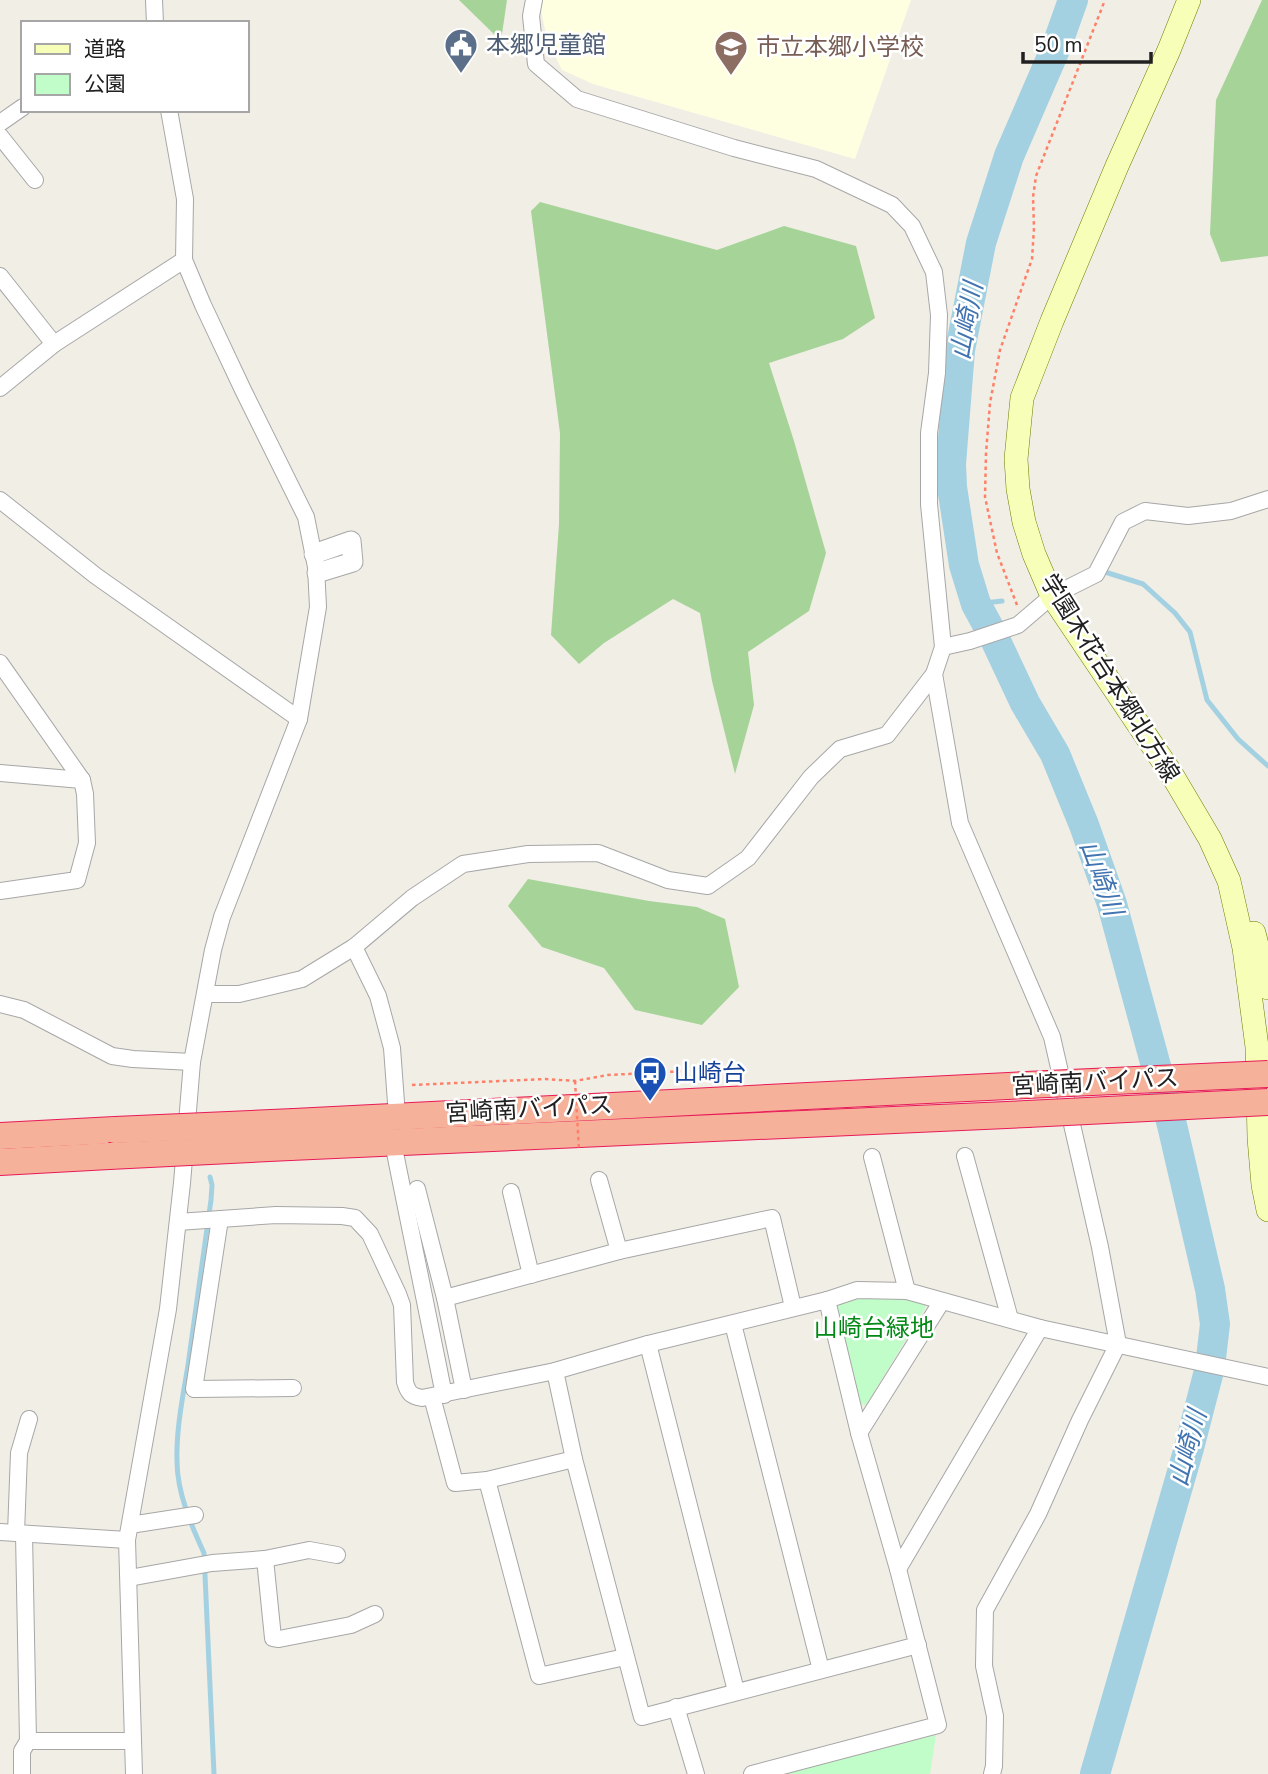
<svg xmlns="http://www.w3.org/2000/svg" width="1268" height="1774" viewBox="0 0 1268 1774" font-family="'Nunito Sans','Noto Sans JP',sans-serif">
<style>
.education{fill:#feffe1}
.forest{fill:#a6d398}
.park{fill:#c1fdc8}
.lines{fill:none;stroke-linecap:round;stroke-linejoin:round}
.stream{stroke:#a3d1e2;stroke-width:5}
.river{stroke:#a3d1e2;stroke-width:30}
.minor-casing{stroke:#a7a7a7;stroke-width:18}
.tertiary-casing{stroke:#a7a7a7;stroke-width:21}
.secondary-casing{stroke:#6b7e00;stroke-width:24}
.trunk-casing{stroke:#e81a57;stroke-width:28}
.path{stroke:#ff8069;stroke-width:2.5;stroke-dasharray:3.5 3.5;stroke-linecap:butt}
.minor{stroke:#fff;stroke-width:16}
.tertiary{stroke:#fff;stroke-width:19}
.secondary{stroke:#f7feb7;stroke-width:23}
.trunk{stroke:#f6b19a;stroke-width:26}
.trunk-bridge-casing{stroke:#e81a57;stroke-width:28;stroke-linecap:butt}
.path-bridge{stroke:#ff8069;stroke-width:2.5;stroke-dasharray:3.5 3.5;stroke-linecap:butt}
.trunk-bridge{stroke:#f6b19a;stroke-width:26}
.labels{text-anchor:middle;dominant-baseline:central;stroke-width:5;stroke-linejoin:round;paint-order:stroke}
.service-label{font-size:24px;fill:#4e5e75;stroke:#fff;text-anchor:start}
.education-label{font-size:24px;fill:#785e54;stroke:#fff;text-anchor:start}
.street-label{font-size:24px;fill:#202020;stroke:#fff}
.transit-label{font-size:24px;fill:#164399;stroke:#fff;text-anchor:start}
.park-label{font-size:24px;fill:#038915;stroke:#fff}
.water-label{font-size:26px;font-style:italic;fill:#4174b0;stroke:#fff}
</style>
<rect width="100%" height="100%" fill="#f1eee6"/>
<path class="education" d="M 542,0 L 911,0 L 855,159 L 593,84 L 562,70 L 547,40 L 540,5 Z"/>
<g class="forest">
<path d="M 459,0 L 507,0 L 501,41 Z"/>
<path d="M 1262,0 L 1268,0 L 1268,256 L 1221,262 L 1210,234 L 1216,100 Z"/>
<path d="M 540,202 L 717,250 L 784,226 L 856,246 L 875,318 L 843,339 L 769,363 L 794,441 L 826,553 L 809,611 L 748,652 L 754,705 L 735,774 L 712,681 L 700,613 L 673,599 L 604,643 L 579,664 L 551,635 L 559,524 L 560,433 L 531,211 Z"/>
<path d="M 528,879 L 649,901 L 697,907 L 725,919 L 739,987 L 702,1025 L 635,1010 L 604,968 L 542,947 L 508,906 Z"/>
</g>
<g class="park">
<path d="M 876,1293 L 920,1299 L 926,1307 L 866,1405 L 858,1404 L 835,1311 L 843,1298 Z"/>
<path d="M 936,1735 L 930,1774 L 783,1774 Z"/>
</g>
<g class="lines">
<g class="stream">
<path d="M 1105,572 L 1143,584 L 1175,613 L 1190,632 L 1207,700 L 1238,739 L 1268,766"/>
<path d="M 976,604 L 1002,601"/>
<path d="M 210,1177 L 212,1185 L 211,1200 C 203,1255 196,1310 188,1365 C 183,1396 176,1429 177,1461 C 177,1492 191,1525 204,1553 L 214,1774"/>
</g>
<path class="river" d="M 1073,0 L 1057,45 L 1009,156 L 981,243 L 960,350 L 951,464 L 952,487 L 964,565 L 976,604 L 994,637 L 1025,703 L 1055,754 L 1084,825 L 1112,904 L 1172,1125 L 1210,1289 L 1215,1324 L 1210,1367 L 1189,1448 L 1095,1774"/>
<defs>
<g id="minor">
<path d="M 154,0 L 155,23"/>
<path d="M 0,123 L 23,107"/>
<path d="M 0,136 L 35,180"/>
<path d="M 0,276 L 54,344"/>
<path d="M 0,388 L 54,344 L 184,260"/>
<path d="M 0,500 L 96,576 L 299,719"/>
<path d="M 943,647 L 970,641 L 1018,625 L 1052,596 L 1096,574 L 1123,522 L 1145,511 L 1188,516 L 1231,511 L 1268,499"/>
<path d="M 0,663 L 82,780"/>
<path d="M 934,674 L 960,823 L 1052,1037 L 1100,1247 L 1118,1344 L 1080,1420 L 1038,1514 L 985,1610 L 984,1666 L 995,1716 L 994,1766 L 992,1774"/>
<path d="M 0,773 L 82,780 L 85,794 L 87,843 L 77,880 L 0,891"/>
<path d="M 354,947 L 378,996 L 392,1048 L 397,1116"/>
<path d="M 206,994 L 239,994 L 302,979 L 354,947 L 412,898 L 463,864 L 528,854 L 598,853 L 668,880 L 708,886 L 748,858 L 811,777 L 840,749 L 887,735 L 934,674 L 943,647 L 929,504 L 929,433 L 937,373 L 939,315 L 934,272 L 912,226 L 892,205 L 816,169 L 734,148 L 577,99 L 536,64 L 531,16 L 534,0"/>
<path d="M 0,1004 L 24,1010 L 112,1056 L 133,1059 L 192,1062"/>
<path d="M 393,1143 L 444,1395"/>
<path d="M 965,1156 L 1010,1319"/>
<path d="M 872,1157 L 907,1291"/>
<path d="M 599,1180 L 619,1251"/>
<path d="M 417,1189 L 445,1298 L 464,1390"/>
<path d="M 511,1192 L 531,1275"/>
<path d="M 220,1219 L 194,1389 L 293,1388"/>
<path d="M 178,1222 L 276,1215 L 342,1216 L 355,1218 L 370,1234 L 398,1294 L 402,1305 L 405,1382 C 408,1393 411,1396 422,1398 L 555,1371 L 648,1344 L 827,1300 L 857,1290 L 907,1291 L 1040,1328 L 1268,1377"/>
<path d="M 445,1298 L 619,1251 L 772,1218 L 793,1307"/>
<path d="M 733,1324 L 821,1670"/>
<path d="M 648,1344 L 736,1691"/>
<path d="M 555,1371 L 574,1459 L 642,1717 L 918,1645"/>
<path d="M 432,1397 L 455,1483 L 487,1480 L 574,1459"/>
<path d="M 859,1433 L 942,1301"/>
<path d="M 487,1480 L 539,1676 L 625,1657"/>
<path d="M 130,1525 L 195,1515"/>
<path d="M 0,1532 L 127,1540"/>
<path d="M 16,1533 L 19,1453 L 29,1419"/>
<path d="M 265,1559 L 273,1638 L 279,1639 L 351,1625 L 375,1614"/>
<path d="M 898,1569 L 1040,1328"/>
<path d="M 129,1578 L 212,1563 L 265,1559 L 309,1550 L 337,1555"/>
<path d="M 676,1707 L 696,1774"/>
<path d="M 28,1741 L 133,1741"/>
<path d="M 22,1774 L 22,1751 L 28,1741 L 24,1534"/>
<path d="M 134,1774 L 127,1540 L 168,1309 L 182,1183 L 192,1062 L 213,950 L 222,917 L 299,719 L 318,607 L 316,567 L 306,517 L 243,390 L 203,305 L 184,260 L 185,199 L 169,110"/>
<path d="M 752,1774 L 938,1725 L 898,1569 L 859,1433 L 827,1300"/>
</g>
<path id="tertiary" d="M 314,554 L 351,541 L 353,562 L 317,573"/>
<g id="secondary">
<path d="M 1189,0 L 1169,50 L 1117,166 L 1052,321 L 1022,398 L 1016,459 L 1018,489 L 1024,522 L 1034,554 L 1052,596 L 1171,773 L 1210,839 L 1229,881 L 1244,948 L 1257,1047 L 1259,1138 L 1263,1185 L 1268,1210"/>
<path d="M 1254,933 L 1268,988"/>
</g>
<g id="trunk">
<path d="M 294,1122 L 1026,1085"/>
<path d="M 0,1136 L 115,1130"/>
<path d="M 290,1147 L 1027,1114"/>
<path d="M 0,1162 L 109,1156"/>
</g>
</defs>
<use href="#minor" class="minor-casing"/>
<use href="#tertiary" class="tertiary-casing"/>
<use href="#secondary" class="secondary-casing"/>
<use href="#trunk" class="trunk-casing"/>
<g class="path">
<path d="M 1017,605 L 997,553 L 985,497 L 986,453 L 990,403 L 1000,350 L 1032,259 L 1034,228 L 1033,197 L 1036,176 L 1105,0"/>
<path d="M 412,1085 L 546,1079 L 575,1081 L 608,1075 L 687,1071"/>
</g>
<use href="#minor" class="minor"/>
<use href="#tertiary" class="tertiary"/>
<use href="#secondary" class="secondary"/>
<use href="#trunk" class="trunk"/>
<defs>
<g id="trunk-bridge">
<path d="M 1026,1085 L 1268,1074"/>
<path d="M 1027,1114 L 1268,1102"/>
<path d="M 115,1130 L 294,1122"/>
<path d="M 109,1156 L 290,1147"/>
</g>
</defs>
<use href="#trunk-bridge" class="trunk-bridge-casing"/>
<path class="path-bridge" d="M 575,1081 L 579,1150"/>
<use href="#trunk-bridge" class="trunk-bridge"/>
</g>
<defs>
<symbol id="civic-pin" viewBox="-11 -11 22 30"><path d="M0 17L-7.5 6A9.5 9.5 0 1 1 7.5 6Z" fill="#5c6f8a" stroke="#fff"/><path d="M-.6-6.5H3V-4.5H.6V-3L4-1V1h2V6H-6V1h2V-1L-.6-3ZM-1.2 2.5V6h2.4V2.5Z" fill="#fff"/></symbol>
<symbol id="school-pin" viewBox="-11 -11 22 30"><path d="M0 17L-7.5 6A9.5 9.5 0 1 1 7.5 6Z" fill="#8d6e63" stroke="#fff"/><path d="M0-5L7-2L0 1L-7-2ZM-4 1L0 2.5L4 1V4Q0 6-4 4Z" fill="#fff"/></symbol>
<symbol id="bus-pin" viewBox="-11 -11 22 30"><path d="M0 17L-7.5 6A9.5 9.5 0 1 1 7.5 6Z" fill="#1a4fb4" stroke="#fff"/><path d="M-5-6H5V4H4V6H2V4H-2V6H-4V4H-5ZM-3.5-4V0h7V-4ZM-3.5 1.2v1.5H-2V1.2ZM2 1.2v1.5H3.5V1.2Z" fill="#fff"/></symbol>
</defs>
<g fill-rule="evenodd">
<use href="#civic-pin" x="442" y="26" width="38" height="52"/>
<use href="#school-pin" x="712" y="28" width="38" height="52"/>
<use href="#bus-pin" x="631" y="1054" width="38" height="52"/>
</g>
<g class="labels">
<g class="service-label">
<text x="486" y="45">本郷児童館</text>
</g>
<g class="education-label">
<text x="756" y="47">市立本郷小学校</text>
</g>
<g class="street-label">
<text transform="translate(1110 678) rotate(58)">学園木花台本郷北方線</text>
<text transform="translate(1095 1082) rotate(-3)">宮崎南バイパス</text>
<text transform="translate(529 1109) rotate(-3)">宮崎南バイパス</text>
</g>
<g class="transit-label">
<text x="674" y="1073">山崎台</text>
</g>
<g class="park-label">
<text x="874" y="1328">山崎台緑地</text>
</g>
<g class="water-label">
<text transform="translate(967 321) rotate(-80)">山崎川</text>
<text transform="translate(1101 878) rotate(70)">山崎川</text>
<text transform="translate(1188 1448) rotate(-75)">山崎川</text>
</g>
</g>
<rect x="21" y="21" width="228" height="91" fill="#ffffff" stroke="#a6a6a6" stroke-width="2"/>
<rect x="35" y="44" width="35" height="10" fill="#f7feb7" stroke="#a6a6a6" stroke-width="2"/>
<text x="84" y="56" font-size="21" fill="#202020">道路</text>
<rect x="35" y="74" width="35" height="21" fill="#c1fdc8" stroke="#a6a6a6" stroke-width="2"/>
<text x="84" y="91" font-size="21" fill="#202020">公園</text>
<path d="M1023 52v10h128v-10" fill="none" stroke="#202020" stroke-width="3.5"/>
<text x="1034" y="52" font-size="21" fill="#202020" stroke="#ffffff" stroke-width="5" paint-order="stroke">50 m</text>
</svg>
